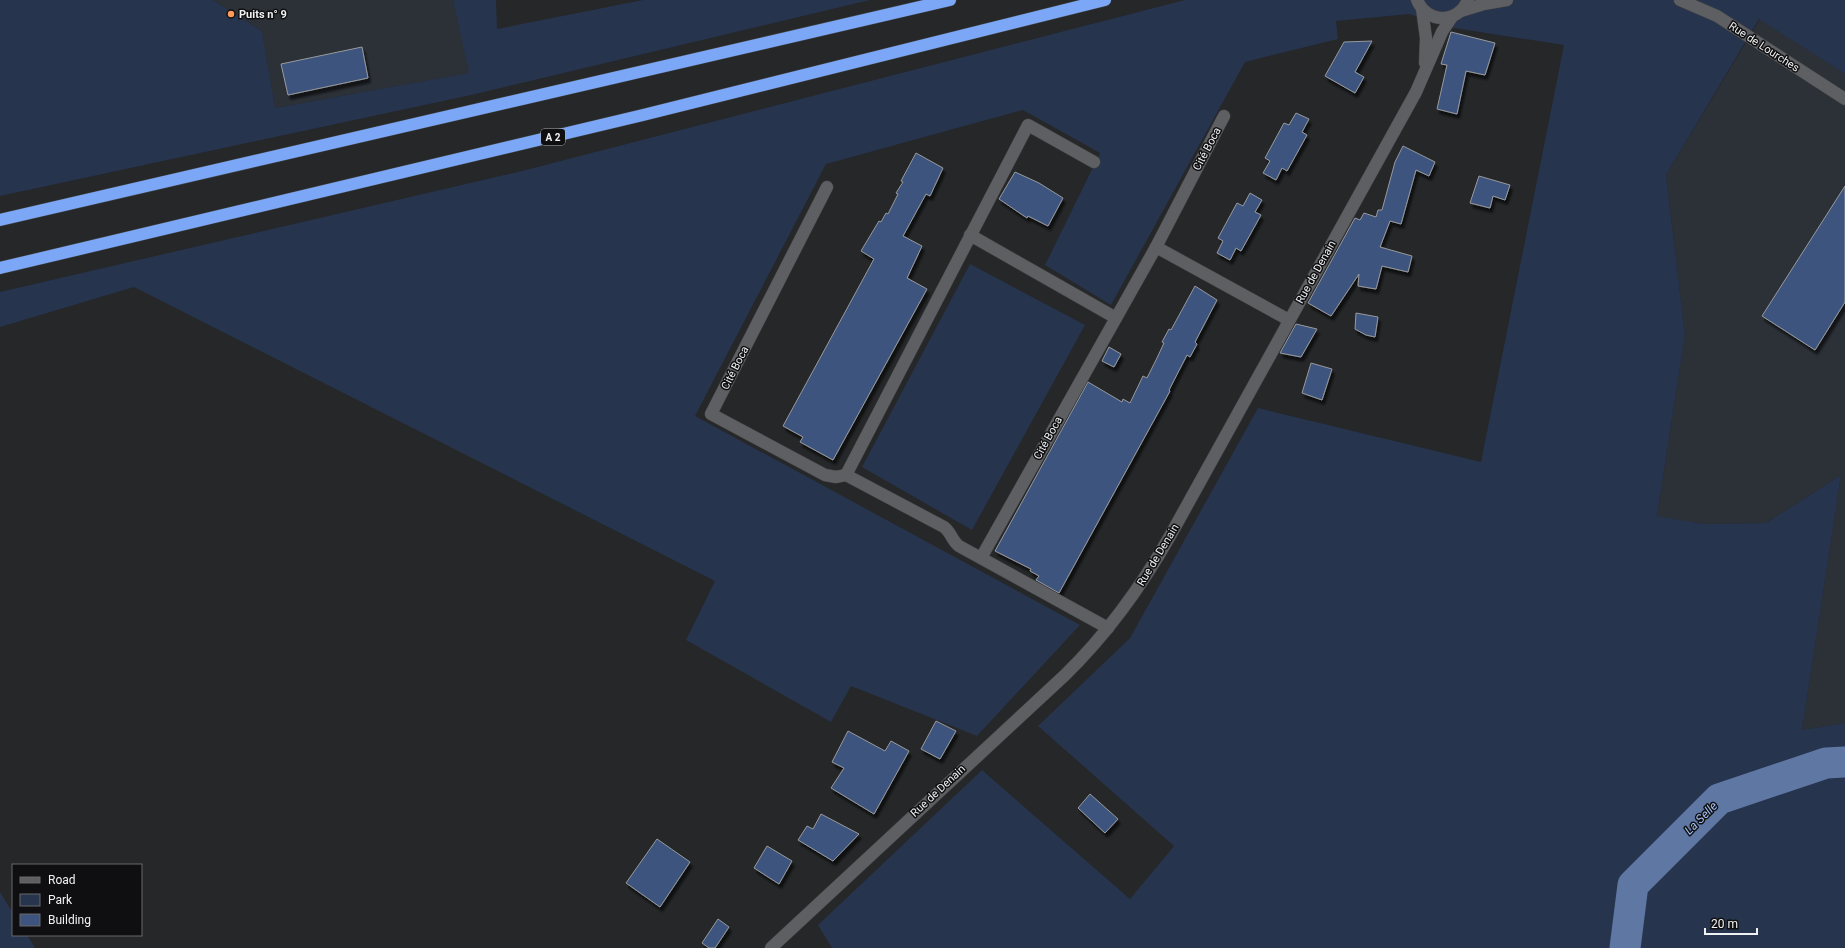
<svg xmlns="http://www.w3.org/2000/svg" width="1845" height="948" viewBox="0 0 1845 948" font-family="Roboto,sans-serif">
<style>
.built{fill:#2c3138}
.green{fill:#27344d}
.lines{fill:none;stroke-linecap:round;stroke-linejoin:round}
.river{stroke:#5e77a3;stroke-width:31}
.building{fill:#3d547e;stroke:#989a9d;filter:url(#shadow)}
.minor-casing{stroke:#404243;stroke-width:13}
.tertiary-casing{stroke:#404243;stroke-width:13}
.motorway-casing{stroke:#404243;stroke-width:13}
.minor{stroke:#5e5f62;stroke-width:12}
.tertiary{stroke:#5e5f62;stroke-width:12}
.motorway{stroke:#7ca7f6;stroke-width:12}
.poi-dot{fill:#ff9b5a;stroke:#0f0f11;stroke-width:1.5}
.labels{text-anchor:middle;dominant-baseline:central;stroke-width:3;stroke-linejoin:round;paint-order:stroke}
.shield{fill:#0f0f11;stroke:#acadae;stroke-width:1}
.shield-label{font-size:10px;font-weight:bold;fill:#f0f1f2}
.poi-label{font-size:11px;font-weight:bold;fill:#f0f1f2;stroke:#0f0f11;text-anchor:start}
.street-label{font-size:11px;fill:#f0f1f2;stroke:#0f0f11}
.water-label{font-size:12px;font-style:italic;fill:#a4c2f9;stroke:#0f0f11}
</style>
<defs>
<filter id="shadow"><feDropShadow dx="2.5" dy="4.5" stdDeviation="1" flood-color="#0009"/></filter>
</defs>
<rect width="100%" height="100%" fill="#252729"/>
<g class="built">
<path d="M 213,0 L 453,0 L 470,73 L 275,108 L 262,31 Z"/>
<path d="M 1760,19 L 1845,74 L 1845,723 L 1802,730 L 1841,475 L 1766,523 L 1703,524 L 1657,517 L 1685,335 L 1666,175 Z"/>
</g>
<g class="green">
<path d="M 0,0 L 213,0 L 262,31 L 275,108 L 469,73 L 453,0 L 496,0 L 497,29 L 643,0 L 870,0 L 471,95 L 0,196 Z"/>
<path d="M 1185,0 L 1845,0 L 1845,74 L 1759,19 L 1666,175 L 1685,335 L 1657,516 L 1703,524 L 1766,523 L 1841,475 L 1802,730 L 1845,723 L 1845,948 L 832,948 L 818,925 L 982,770 L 1130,899 L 1174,846 L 1038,726 L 1130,638 L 1258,408 L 1481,462 L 1564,45 L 1454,28 L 1409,14 L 1336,21 L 1338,39 L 1245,62 L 1111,305 L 1045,265 L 1100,153 L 1023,110 L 826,164 L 695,416 L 1080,625 L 977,736 L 851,686 L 831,722 L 686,640 L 715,581 L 134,287 L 0,327 L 0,292 L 518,172 Z"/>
<path d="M 970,264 L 1085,325 L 972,530 L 862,467 Z"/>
<path d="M 0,892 L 13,913 L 13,935 L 27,935 L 35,948 L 0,948 Z"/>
</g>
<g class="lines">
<path class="river" d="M 1625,948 L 1633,885 L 1719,799 L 1826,763 L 1845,762"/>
</g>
<g class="building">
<path d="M 1451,32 L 1495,43 L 1485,75 L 1466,71 L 1457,114 L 1437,109 L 1447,65 L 1441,64 Z"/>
<path d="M 1372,41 L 1355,72 L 1364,77 L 1355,93 L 1325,76 L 1344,42 Z"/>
<path d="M 362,47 L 368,78 L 288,95 L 281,64 Z"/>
<path d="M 1296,113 L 1309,119 L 1302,132 L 1307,135 L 1287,171 L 1282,168 L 1276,180 L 1263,173 L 1270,161 L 1265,158 L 1284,123 L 1289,125 Z"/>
<path d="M 1403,146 L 1435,162 L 1429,176 L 1416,170 L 1401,224 L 1390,221 L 1380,247 L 1412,256 L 1408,272 L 1382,266 L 1376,289 L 1358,286 L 1359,274 L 1331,316 L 1308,303 L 1355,218 L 1360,220 L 1364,213 L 1376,217 L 1378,210 L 1382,210 L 1395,162 Z"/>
<path d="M 916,153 L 943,168 L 930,196 L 926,194 L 903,236 L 922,246 L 907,278 L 927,289 L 833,460 L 800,442 L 803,437 L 783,426 L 874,259 L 861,251 L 879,221 L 881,222 L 886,213 L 888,214 L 898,194 L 896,193 L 903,182 L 901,181 Z"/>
<path d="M 1015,172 L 1039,183 L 1063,198 L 1048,226 L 1028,216 L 1027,218 L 999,199 Z"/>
<path d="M 1479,176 L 1510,185 L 1505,200 L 1493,196 L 1490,208 L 1470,203 Z"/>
<path d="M 1845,186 L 1845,302 L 1815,350 L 1762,316 Z"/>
<path d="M 1250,193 L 1262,200 L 1255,212 L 1261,215 L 1241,251 L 1236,248 L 1230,260 L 1217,253 L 1223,241 L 1218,238 L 1237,203 L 1243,206 Z"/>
<path d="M 1195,286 L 1217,300 L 1195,342 L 1197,344 L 1190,357 L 1187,355 L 1169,390 L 1170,391 L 1059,593 L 1036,580 L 1039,576 L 1030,571 L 1031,569 L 995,551 L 1088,382 L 1122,402 L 1123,399 L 1130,403 L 1143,376 L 1147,378 L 1156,360 L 1164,343 L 1162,342 L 1169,329 L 1171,330 Z"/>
<path d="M 1356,313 L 1378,317 L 1375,337 L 1366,335 L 1355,329 Z"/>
<path d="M 1296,324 L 1317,329 L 1301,357 L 1280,353 Z"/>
<path d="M 1109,347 L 1121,354 L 1114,367 L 1102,361 Z"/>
<path d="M 1311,363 L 1332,369 L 1322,400 L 1302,393 Z"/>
<path d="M 936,721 L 956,731 L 940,759 L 921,749 Z"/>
<path d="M 848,731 L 885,751 L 891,741 L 909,751 L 874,814 L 831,788 L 844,768 L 832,762 Z"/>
<path d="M 1090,794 L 1118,819 L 1105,833 L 1078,808 Z"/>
<path d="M 821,814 L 859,834 L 833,861 L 798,840 L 807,826 L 813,829 Z"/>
<path d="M 657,839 L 690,862 L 660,907 L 626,883 Z"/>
<path d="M 767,846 L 792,861 L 779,884 L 754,868 Z"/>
<path d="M 718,919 L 729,927 L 715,948 L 709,948 L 702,943 Z"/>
</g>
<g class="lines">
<defs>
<g id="minor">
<path d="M 1094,162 L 1028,125 L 846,475 L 944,527 C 951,532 952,541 959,546 L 1108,628"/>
<path d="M 827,187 L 711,414 L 825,475 L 836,477 L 846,475"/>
<path d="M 970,235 L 1116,318"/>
<path d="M 1156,247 L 1289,320"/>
<path d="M 981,558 L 1156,247 L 1224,116"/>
</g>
<g id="tertiary">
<path d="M 1417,0 C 1427,24 1458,24 1468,0"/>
<path d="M 1680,0 L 1717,16 L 1845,99"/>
<path d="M 1422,9 L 1426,38 L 1425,63"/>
<path d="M 1461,11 L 1484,4 L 1507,0"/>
<path d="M 771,948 L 1065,675 C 1107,634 1141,587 1170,536 L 1416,92 L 1442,32 L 1452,17"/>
</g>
<g id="motorway">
<path d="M 0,220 L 950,0"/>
<path d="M 0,268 L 643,115 L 1105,0"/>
</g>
</defs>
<use href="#minor" class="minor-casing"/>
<use href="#tertiary" class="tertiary-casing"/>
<use href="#motorway" class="motorway-casing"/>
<use href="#minor" class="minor"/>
<use href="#tertiary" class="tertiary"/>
<use href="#motorway" class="motorway"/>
</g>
<circle class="poi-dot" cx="231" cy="14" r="4"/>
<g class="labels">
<rect class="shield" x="541" y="129" width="24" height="16" rx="3"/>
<g class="shield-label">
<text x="553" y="137">A 2</text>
</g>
<g class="poi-label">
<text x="239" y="14">Puits n° 9</text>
</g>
<g class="street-label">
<text transform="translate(1764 47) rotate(33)">Rue de Lourches</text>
<text transform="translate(1207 149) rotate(-62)">Cité Boca</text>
<text transform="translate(1316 272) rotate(-61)">Rue de Denain</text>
<text transform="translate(735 368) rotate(-63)">Cité Boca</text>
<text transform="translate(1048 438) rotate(-61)">Cité Boca</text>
<text transform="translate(1158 555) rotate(-59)">Rue de Denain</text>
<text transform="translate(938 791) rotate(-43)">Rue de Denain</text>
</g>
<g class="water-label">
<text transform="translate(1701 818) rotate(-45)">La Selle</text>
</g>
</g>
<rect x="12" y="864" width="130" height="72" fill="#0f0f11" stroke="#69696b"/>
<rect x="20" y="877" width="20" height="6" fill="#5e5f62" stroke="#69696b"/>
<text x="48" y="884" font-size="12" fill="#f0f1f2">Road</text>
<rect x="20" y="894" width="20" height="12" fill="#27344d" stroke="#69696b"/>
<text x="48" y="904" font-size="12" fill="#f0f1f2">Park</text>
<rect x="20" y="914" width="20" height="12" fill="#3d547e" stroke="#69696b"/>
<text x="48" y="924" font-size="12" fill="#f0f1f2">Building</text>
<path d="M1705 928v6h52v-6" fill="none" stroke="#f0f1f2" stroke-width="2"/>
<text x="1711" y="928" font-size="12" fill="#f0f1f2" stroke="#0f0f11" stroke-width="3" paint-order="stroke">20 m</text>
</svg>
